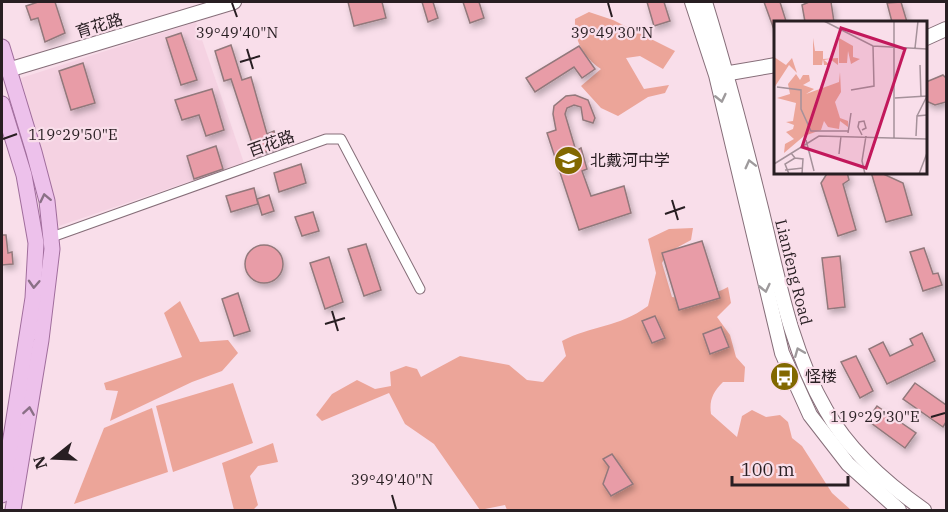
<svg xmlns="http://www.w3.org/2000/svg" width="948" height="512" viewBox="0 0 948 512" font-family="'IBM Plex Serif','Noto Sans SC',serif">
<style>
.built{fill:#f5d2e2}
.green{fill:#eca599}
.building{fill:#e89ca7;stroke:#92787b;stroke-width:1.5;filter:url(#shadow)}
.lines{fill:none;stroke-linecap:round;stroke-linejoin:round}
.street-casing{stroke:#866e79;stroke-width:11}
.secondary-casing{stroke:#866e79;stroke-width:16}
.primary-casing{stroke:#a06d9c;stroke-width:17}
.street{stroke:#fff;stroke-width:9}
.secondary{stroke:#fff;stroke-width:14}
.primary{stroke:#edc1eb;stroke-width:15}
.oneway{stroke:#9e9a9c}
.oneway2{stroke:#8a7086}
.ticks{fill:none;stroke:#281e22;stroke-width:2}
.labels{text-anchor:middle;dominant-baseline:central;stroke-width:4.5;stroke-linejoin:round;paint-order:stroke}
.street-label{font-size:16px;fill:#281e22;stroke:#f9deea}
.poi-label{font-size:16px;fill:#281e22;stroke:#f9deea;text-anchor:start}
.inset-road{fill:none;stroke:#a5919a;stroke-width:1.5}
.view{fill:#c2185b;fill-opacity:0.15;stroke:#c2185b;stroke-width:3}
.inset-edge{fill:none;stroke:#281e22;stroke-width:3}
.ticks-label{font-size:15px;text-anchor:middle;fill:#281e22;stroke:#f9deea;stroke-width:4.5;stroke-linejoin:round;paint-order:stroke}
</style>
<defs>
<filter id="shadow"><feDropShadow dx="2.5" dy="4" stdDeviation="3" flood-color="#0004"/></filter>
</defs>
<rect width="100%" height="100%" fill="#f9deea"/>
<path class="built" d="M 196,22 L 244,163 L 59,226 L 21,78 Z"/>
<g class="green">
<path d="M 589,12 L 613,20 L 675,51 L 663,69 L 640,56 L 626,58 L 644,89 L 669,85 L 665,93 L 648,97 L 618,116 L 601,108 L 581,86 L 601,69 C 583,57 574,40 575,19 Z"/>
<path d="M 693,228 L 691,240 L 667,253 L 662,263 L 672,297 C 691,301 711,296 728,287 L 731,303 L 717,317 L 730,335 L 736,357 L 745,367 L 744,382 L 723,382 C 713,392 709,400 711,414 L 737,437 L 742,416 L 752,410 L 766,417 L 780,415 L 788,422 L 792,438 L 802,446 L 832,493 L 851,510 L 507,510 L 505,505 L 480,510 L 434,444 L 405,424 L 389,393 L 322,421 L 316,415 L 332,394 L 357,380 L 375,389 L 391,386 L 390,372 L 406,366 L 417,369 L 421,377 L 460,356 L 509,365 L 527,380 L 543,382 L 566,356 L 562,341 C 592,325 618,328 648,306 L 656,273 L 648,239 L 669,229 Z"/>
<path d="M 180,301 L 200,342 L 228,340 L 238,353 L 222,371 L 192,382 L 110,421 L 118,391 L 106,390 L 104,383 L 182,357 L 164,313 Z"/>
<path d="M 233,383 L 253,443 L 173,472 L 156,406 Z"/>
<path d="M 152,408 L 168,472 L 74,504 L 104,428 Z"/>
<path d="M 273,443 L 278,462 L 258,466 L 250,476 L 258,505 L 253,510 L 234,510 L 222,463 Z"/>
</g>
<g class="building">
<path d="M 38,2 L 55,2 L 65,33 L 45,42 L 38,18 L 31,20 L 26,6 Z"/>
<path d="M 348,2 L 382,2 L 386,18 L 354,26 Z"/>
<path d="M 422,2 L 433,2 L 438,18 L 428,22 Z"/>
<path d="M 463,2 L 479,2 L 484,18 L 470,23 Z"/>
<path d="M 647,2 L 664,2 L 670,21 L 654,26 Z"/>
<path d="M 764,2 L 780,2 L 786,21 L 776,22 L 776,35 Z"/>
<path d="M 809,2 L 831,2 L 834,22 L 805,22 L 802,5 Z"/>
<path d="M 901,2 L 907,22 L 892,22 L 887,3 Z"/>
<path d="M 181,33 L 197,80 L 181,85 L 166,38 Z"/>
<path d="M 231,45 L 242,80 L 251,77 L 267,134 L 274,131 L 276,137 L 279,136 L 283,147 L 256,155 L 231,79 L 224,81 L 215,51 Z"/>
<path d="M 579,46 L 595,69 L 582,78 L 574,67 L 535,92 L 526,78 Z"/>
<path d="M 83,63 L 95,103 L 71,110 L 59,71 Z"/>
<path d="M 943,75 L 946,78 L 946,102 L 935,105 L 926,101 L 926,82 Z"/>
<path d="M 212,89 L 224,130 L 206,136 L 199,115 L 182,120 L 175,100 Z"/>
<path d="M 575,95 L 588,100 L 595,118 L 593,123 L 583,120 L 581,107 L 574,105 L 567,108 L 565,114 L 576,151 L 581,148 L 587,169 L 582,171 L 591,196 L 624,186 L 631,213 L 579,230 L 547,133 L 556,130 L 553,114 L 554,106 L 566,96 Z"/>
<path d="M 216,146 L 223,169 L 194,179 L 187,156 Z"/>
<path d="M 301,164 L 306,183 L 279,192 L 274,173 Z"/>
<path d="M 828,172 L 847,172 L 849,180 L 843,184 L 856,230 L 838,236 L 821,183 Z"/>
<path d="M 871,172 L 879,172 L 903,183 L 912,215 L 886,222 Z"/>
<path d="M 254,188 L 258,204 L 231,212 L 226,196 Z"/>
<path d="M 269,195 L 274,211 L 262,215 L 257,199 Z"/>
<path d="M 313,212 L 319,231 L 302,236 L 295,217 Z"/>
<path d="M 2,235 L 6,235 L 8,253 L 12,252 L 13,264 L 2,265 Z"/>
<path d="M 702,241 L 720,298 L 679,310 L 662,253 Z"/>
<path d="M 366,244 L 381,290 L 364,296 L 348,249 Z"/>
<circle cx="264" cy="264" r="19"/>
<path d="M 924,248 L 933,274 L 938,273 L 942,285 L 923,291 L 910,252 Z"/>
<path d="M 840,256 L 845,307 L 828,309 L 822,258 Z"/>
<path d="M 329,257 L 343,302 L 325,309 L 310,263 Z"/>
<path d="M 238,293 L 250,331 L 234,336 L 222,299 Z"/>
<path d="M 655,316 L 665,338 L 652,343 L 642,321 Z"/>
<path d="M 721,327 L 729,347 L 710,354 L 703,334 Z"/>
<path d="M 922,333 L 935,361 L 887,384 L 869,349 L 883,342 L 890,356 L 913,345 L 910,339 Z"/>
<path d="M 856,356 L 873,391 L 860,398 L 841,362 Z"/>
<path d="M 915,383 L 946,405 L 946,422 L 943,427 L 903,399 Z"/>
<path d="M 877,406 L 916,433 L 905,448 L 867,420 Z"/>
<path d="M 612,454 L 633,484 L 611,496 L 603,484 L 609,467 L 603,459 Z"/>
</g>
<g class="lines">
<defs>
<path id="street" d="M 52,237 L 326,139 L 341,139 L 420,289"/>
<g id="secondary">
<path d="M 692,2 L 716,75 L 782,353 L 810,415 L 848,464 L 899,510"/>
<path d="M 705,2 C 726,70 744,139 761,208 C 778,277 790,348 826,410 C 849,451 887,484 924,510"/>
<path d="M 926,38 L 946,29"/>
<path d="M 8,70 L 234,2"/>
<path d="M 718,75 L 776,65"/>
</g>
<g id="primary">
<path d="M 2,47 L 34,152 L 47,201 L 52,249 L 41,340 L 13,510"/>
<path d="M 2,104 L 24,175 L 36,243 L 33,298 L 2,495"/>
</g>
</defs>
<use href="#street" class="street-casing"/>
<use href="#secondary" class="secondary-casing"/>
<use href="#primary" class="primary-casing"/>
<use href="#street" class="street"/>
<use href="#secondary" class="secondary"/>
<use href="#primary" class="primary"/>
</g>
<defs><path id="oneway-chevron" d="M-2-3.5L2.5 0L-2 3.5" fill="none" stroke-width="1.6" stroke-linecap="round" stroke-linejoin="round" transform="scale(1.5)"/></defs>
<g class="oneway">
<use href="#oneway-chevron" transform="translate(721 98) rotate(77)"/>
<use href="#oneway-chevron" transform="translate(750 164) rotate(-104)"/>
<use href="#oneway-chevron" transform="translate(765 288) rotate(77)"/>
<use href="#oneway-chevron" transform="translate(799 352) rotate(-112)"/>
</g>
<g class="oneway2">
<use href="#oneway-chevron" transform="translate(45 198) rotate(-102)"/>
<use href="#oneway-chevron" transform="translate(34 284) rotate(93)"/>
<use href="#oneway-chevron" transform="translate(29 411) rotate(-81)"/>
</g>
<path class="ticks" d="M 232,3 L 237,17M 608,3 L 612,17M 247,49 L 253,69M 240,62 L 260,56M 3,139 L 17,134M 672,200 L 678,220M 665,214 L 685,207M 332,311 L 338,331M 325,324 L 345,318M 931,417 L 945,413M 392,495 L 396,509"/>
<defs>
<symbol id="school-disc" viewBox="-11 -11 22 22"><circle r="9.5" fill="#826800" stroke="#f9deea"/><path d="M0-5L7-2L0 1L-7-2ZM-4 1L0 2.5L4 1V4Q0 6-4 4Z" fill="#fff"/></symbol>
<symbol id="bus-disc" viewBox="-11 -11 22 22"><circle r="9.5" fill="#826800" stroke="#f9deea"/><path d="M-5-6H5V4H4V6H2V4H-2V6H-4V4H-5ZM-3.5-4V0h7V-4ZM-3.5 1.2v1.5H-2V1.2ZM2 1.2v1.5H3.5V1.2Z" fill="#fff"/></symbol>
</defs>
<g fill-rule="evenodd">
<use href="#school-disc" x="552" y="144" width="33" height="33"/>
<use href="#bus-disc" x="768" y="360" width="33" height="33"/>
</g>
<g class="labels">
<g class="street-label">
<text transform="translate(99 25) rotate(-17)">育花路</text>
<text transform="translate(271 143) rotate(-20)">百花路</text>
<text transform="translate(794 272) rotate(76)">Lianfeng Road</text>
</g>
<g class="poi-label">
<text x="590" y="160">北戴河中学</text>
<text x="805" y="376">怪楼</text>
</g>
</g>
<g transform="translate(774 21)">
<rect width="153" height="153" fill="#f9deea"/>
<path d="M 39,17 L 41,30 L 49,30 L 49,38 L 64,37 L 64,44 L 56,38 L 50,39 L 56,44 L 50,44 L 49,38 L 48,44 L 39,44 ZM 65,17 L 79,25 L 79,36 L 86,38 L 77,43 L 74,30 L 73,42 L 65,42 ZM 0,36 L 12,44 L 18,37 L 23,52 L 15,44 L 0,67 ZM 66,51 L 67,71 L 61,81 L 66,97 L 74,100 L 74,106 L 66,100 L 65,108 L 54,106 L 50,100 L 47,109 L 30,115 L 10,132 L 11,123 L 20,118 L 12,111 L 19,108 L 20,104 L 12,101 L 19,100 L 22,82 L 3,77 L 16,73 L 14,63 L 22,53 L 26,59 L 29,54 L 35,54 L 36,60 L 29,64 L 40,68 L 32,73 L 65,61 Z" fill="#eca599"/>
<path class="inset-road" d="M 50,0 L 99,25 L 153,28M 141,27 L 144,0M 146,44 L 147,76M 3,66 L 27,69 L 27,88 L 37,110 L 74,110M 77,69 L 100,65 L 99,25M 121,77 L 153,75M 143,95 L 153,75M 88,109 L 92,107 L 90,100 L 85,101 L 84,106 L 88,114M 74,112 L 77,92M 142,115 L 143,95 L 153,94M 120,117 L 120,0M 32,119 L 40,150M 17,132 L 21,137 L 29,138 L 28,153M 65,133 L 67,115M 0,143 L 45,115 L 153,118M 11,149 L 29,147M 15,153 L 11,143 L 21,137M 91,153 L 88,140 L 92,115M 145,153 L 153,132"/>
<path class="view" d="M 67,7 L 131,28 L 92,147 L 28,126 Z"/>
<rect width="153" height="153" class="inset-edge"/>
</g>
<g class="ticks-label">
<text x="237" y="38">39°49'40"N</text>
<text x="612" y="38">39°49'30"N</text>
<text x="73" y="140">119°29'50"E</text>
<text x="875" y="422">119°29'30"E</text>
<text x="392" y="485">39°49'40"N</text>
</g>
<rect width="948" height="512" fill="none" stroke="#281e22" stroke-width="6"/>
<g transform="translate(54 458) rotate(252)" stroke="#f9deea" stroke-width="4.5" paint-order="stroke">
<path d="M0-4.5L10 22L0 15L-10 22Z" fill="#281e22"/>
<text y="-9" font-size="16" font-weight="bold" text-anchor="middle" fill="#281e22">N</text>
</g>
<path d="M732 476v9h116v-9" fill="none" stroke="#281e22" stroke-width="3"/>
<text x="741" y="476" font-size="18" fill="#281e22" stroke="#f9deea" stroke-width="4.5" paint-order="stroke">100 m</text>
</svg>
